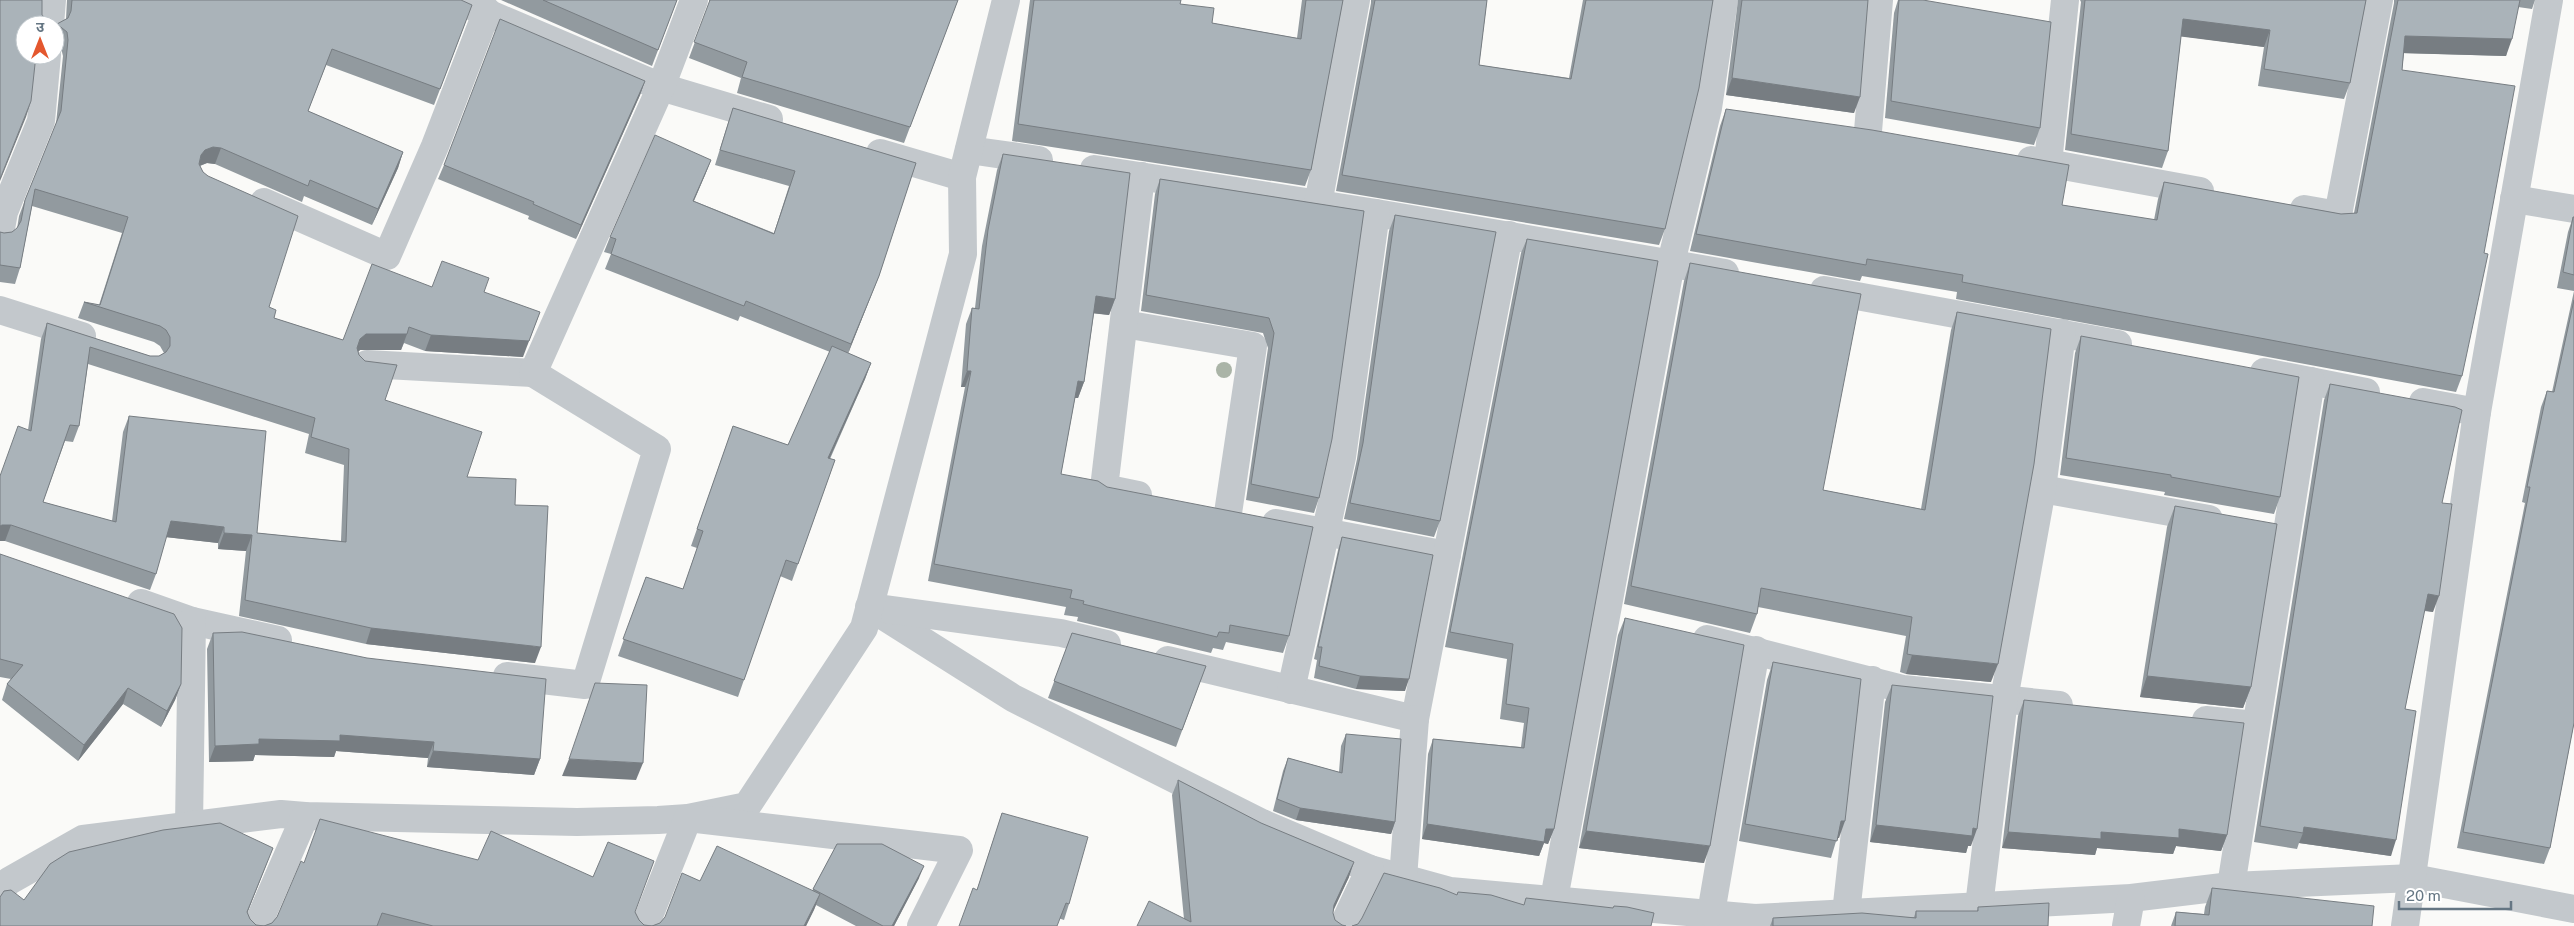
<svg xmlns="http://www.w3.org/2000/svg" width="2574" height="926" viewBox="0 0 2574 926" font-family="'Public Sans','Noto Sans Devanagari',sans-serif">
<style>
.lines{fill:none;stroke-linecap:round;stroke-linejoin:round}
.minor{stroke:#c3c8cc;stroke-width:28}
.tree{fill:#aab4a7}
.wall{fill:#929a9f;fill-rule:evenodd}
.shaded-wall{fill:#777d82}
.building{fill:#aab3b9;stroke:#777d82;fill-rule:evenodd}
</style>
<rect width="100%" height="100%" fill="#fafaf8"/>
<g class="lines">
<g class="minor">
<path d="M 457,0 L 661,87 L 769,119"/>
<path d="M 50,25 L 52,0"/>
<path d="M 1868,131 L 1879,0"/>
<path d="M 969,150 L 1039,160"/>
<path d="M 880,153 L 962,177"/>
<path d="M 2031,160 L 2200,191"/>
<path d="M 2048,163 L 2065,0"/>
<path d="M 1094,169 L 1376,213 L 1725,273"/>
<path d="M 2514,199 L 2574,209"/>
<path d="M 264,202 L 387,256 L 435,146 L 487,11"/>
<path d="M 1318,204 L 1356,0"/>
<path d="M 2304,209 L 2338,215 L 2379,0"/>
<path d="M 0,234 L 4,212 L 41,121 L 47,55"/>
<path d="M 1824,290 L 2118,344"/>
<path d="M 0,310 L 82,336"/>
<path d="M 1124,324 L 1253,346 L 1228,513"/>
<path d="M 367,364 L 533,373"/>
<path d="M 2264,372 L 2366,392"/>
<path d="M 2423,402 L 2477,412"/>
<path d="M 2042,489 L 2209,519"/>
<path d="M 1138,495 L 1104,488 L 1141,176"/>
<path d="M 1276,523 L 1447,555"/>
<path d="M 141,603 L 192,621 L 278,640"/>
<path d="M 869,607 L 1013,698 L 1262,823 L 1370,869 L 1450,891 L 1755,918 L 2131,898 L 2231,886 L 2413,878 L 2574,909"/>
<path d="M 878,608 L 1061,633 L 1107,644"/>
<path d="M 1707,639 L 1903,689 L 2059,705"/>
<path d="M 1168,660 L 1415,719 L 1509,235"/>
<path d="M 507,676 L 585,685 L 657,449 L 533,373 L 661,87 L 694,0"/>
<path d="M 1291,690 L 1342,457 L 1376,213"/>
<path d="M 2206,720 L 2256,725"/>
<path d="M 189,826 L 192,621"/>
<path d="M 1403,878 L 1415,719"/>
<path d="M 2231,886 L 2311,381"/>
<path d="M 0,891 L 9,881 L 83,839 L 281,814 L 305,816 L 577,822 L 658,820 L 688,818 L 747,806 L 864,628 L 963,254 L 962,177 L 1006,0"/>
<path d="M 1554,899 L 1671,263 L 1708,108 L 1724,0"/>
<path d="M 1979,906 L 2004,699 L 2042,489 L 2062,333"/>
<path d="M 1711,913 L 1756,650"/>
<path d="M 1846,913 L 1872,680"/>
<path d="M 257,926 L 305,816"/>
<path d="M 645,926 L 688,818 L 959,850 L 921,926"/>
<path d="M 1343,926 L 1370,869"/>
<path d="M 2126,926 L 2131,898"/>
<path d="M 2405,926 L 2477,412 L 2549,0"/>
</g>
</g>
<circle class="tree" cx="1224" cy="370" r="8"/>
<g class="wall">
<path d="M 67,0 L 461,0 L 466,21 L 434,105 L 326,65 L 308,111 L 403,152 L 398,168 L 372,225 L 304,196 L 302,202 L 215,164 L 207,163 L 200,166 L 274,318 L 343,340 L 432,287 L 484,292 L 523,357 L 425,351 L 404,343 L 401,350 L 360,350 L 358,352 L 359,355 L 385,400 L 467,477 L 515,505 L 535,663 L 366,644 L 239,616 L 246,551 L 218,549 L 218,543 L 166,537 L 156,574 L 150,590 L 5,541 L 0,541 L 0,476 L 28,430 L 41,339 L 47,323 L 150,356 L 159,356 L 164,353 L 160,346 L 154,342 L 78,318 L 84,302 L 99,305 L 122,233 L 32,206 L 20,268 L 15,284 L 0,282 L 0,232 L 4,233 L 12,232 L 17,229 L 19,216 L 25,200 L 56,124 L 63,56 L 61,48 L 55,43 L 55,29 L 57,24 L 66,19 ZM 88,364 L 309,434 L 305,453 L 344,465 L 341,541 L 257,533 L 129,416 L 123,432 L 112,521 L 43,502 L 65,441 L 73,442 L 79,426 Z"/>
<path d="M 501,0 L 677,0 L 652,66 Z"/>
<path d="M 709,0 L 958,0 L 904,143 L 737,93 L 741,78 L 689,58 L 709,4 Z"/>
<path d="M 1030,0 L 1181,0 L 1180,4 L 1212,23 L 1297,38 L 1302,0 L 1343,0 L 1311,170 L 1305,186 L 1012,141 Z"/>
<path d="M 1371,0 L 1487,0 L 1479,65 L 1569,78 L 1583,0 L 1713,0 L 1665,229 L 1659,245 L 1336,191 L 1371,3 Z"/>
<path d="M 1738,0 L 1868,0 L 1854,113 L 1726,95 Z"/>
<path d="M 1898,0 L 1923,0 L 2040,128 L 2034,145 L 1885,118 L 1894,13 Z"/>
<path d="M 2080,0 L 2366,0 L 2350,83 L 2344,99 L 2258,86 L 2264,47 L 2181,36 L 2168,151 L 2162,168 L 2065,150 L 2081,2 Z"/>
<path d="M 2394,0 L 2535,0 L 2532,9 L 2518,7 L 2506,56 L 2404,53 L 2402,70 L 2462,376 L 2456,392 L 1956,299 L 1957,292 L 1862,276 L 1860,281 L 1690,251 L 1720,126 L 1726,109 L 2062,205 L 2154,220 L 2158,199 L 2164,182 L 2341,214 L 2354,213 L 2394,3 Z"/>
<path d="M 645,81 L 640,95 L 576,239 L 528,219 L 529,216 L 438,179 L 444,165 Z"/>
<path d="M 733,108 L 916,163 L 879,276 L 848,353 L 871,363 L 865,379 L 830,459 L 835,460 L 792,581 L 780,576 L 738,697 L 618,656 L 646,577 L 683,589 L 697,548 L 691,546 L 733,426 L 788,445 L 830,352 L 740,316 L 738,321 L 605,269 L 611,254 L 604,252 L 610,237 L 711,160 L 705,175 L 694,201 L 774,233 L 789,186 L 715,165 L 728,123 Z"/>
<path d="M 1003,154 L 1115,299 L 1109,315 L 1094,313 L 1084,382 L 1078,398 L 1075,398 L 1061,474 L 1289,636 L 1283,653 L 1226,642 L 1223,650 L 1213,648 L 1211,653 L 1077,621 L 1078,617 L 1064,615 L 1066,607 L 928,581 L 965,387 L 961,387 L 966,324 L 972,308 L 975,308 L 982,246 L 997,170 Z"/>
<path d="M 1160,179 L 1364,211 L 1319,498 L 1314,513 L 1246,500 L 1268,348 L 1263,333 L 1141,311 L 1155,194 Z"/>
<path d="M 1395,215 L 1440,521 L 1434,537 L 1344,519 L 1357,459 L 1389,231 Z"/>
<path d="M 2573,217 L 2574,217 L 2574,723 L 2550,848 L 2544,864 L 2457,848 L 2525,503 L 2522,502 L 2541,407 L 2547,391 L 2552,392 L 2574,291 L 2557,288 L 2568,232 Z"/>
<path d="M 1527,239 L 1554,829 L 1548,844 L 1544,843 L 1539,856 L 1422,839 L 1428,754 L 1433,739 L 1521,747 L 1524,723 L 1500,719 L 1507,659 L 1445,647 L 1521,253 Z"/>
<path d="M 1690,263 L 1823,490 L 1921,509 L 1951,330 L 1957,312 L 1991,682 L 1906,674 L 1900,672 L 1906,636 L 1758,607 L 1757,614 L 1750,633 L 1624,604 L 1684,281 Z"/>
<path d="M 2081,336 L 2280,497 L 2274,514 L 2164,495 L 2165,492 L 2060,475 L 2075,353 Z"/>
<path d="M 2330,384 L 2442,503 L 2433,612 L 2424,611 L 2405,709 L 2391,856 L 2299,843 L 2297,849 L 2254,842 L 2324,400 Z"/>
<path d="M 2175,506 L 2251,687 L 2243,708 L 2140,697 L 2167,527 Z"/>
<path d="M 1342,537 L 1405,691 L 1356,689 L 1314,678 L 1317,660 L 1314,659 L 1338,550 Z"/>
<path d="M 0,554 L 181,684 L 175,700 L 161,727 L 123,704 L 78,761 L 2,700 L 7,684 L 11,679 L 0,677 Z"/>
<path d="M 1625,618 L 1704,863 L 1579,848 L 1618,635 Z"/>
<path d="M 213,633 L 540,759 L 534,775 L 427,767 L 428,758 L 336,751 L 334,757 L 255,755 L 253,761 L 209,762 L 207,649 Z"/>
<path d="M 1072,633 L 1206,666 L 1176,747 L 1048,698 Z"/>
<path d="M 1773,662 L 1839,838 L 1837,838 L 1831,858 L 1739,841 L 1767,680 Z"/>
<path d="M 1892,685 L 1971,846 L 1968,846 L 1966,853 L 1870,842 L 1885,702 Z"/>
<path d="M 2024,700 L 2227,835 L 2221,851 L 2176,846 L 2173,854 L 2097,848 L 2095,855 L 2002,848 L 2018,716 Z"/>
<path d="M 1346,734 L 1395,822 L 1391,834 L 1296,820 L 1273,811 L 1283,771 L 1288,758 L 1339,772 L 1341,746 Z"/>
<path d="M 1178,780 L 1349,877 L 1333,910 L 1333,913 L 1137,926 L 1184,919 L 1172,795 Z"/>
<path d="M 1002,813 L 1069,904 L 1064,920 L 977,890 Z"/>
<path d="M 837,844 L 919,878 L 894,926 L 856,926 L 816,905 L 806,926 L 0,926 L 24,900 L 267,863 L 247,913 L 250,919 L 256,925 L 264,926 L 272,923 L 277,917 L 304,863 L 635,912 L 639,920 L 644,925 L 652,926 L 660,923 L 700,881 L 812,891 Z"/>
<path d="M 2212,888 L 2372,926 L 2171,926 L 2176,912 L 2204,914 L 2205,907 Z"/>
<path d="M 1978,907 L 2048,926 L 1770,926 L 1773,918 L 1914,917 L 1916,911 L 1977,911 Z"/>
</g>
<g class="shaded-wall">
<path d="M 2183,19 L 2270,30 L 2264,47 L 2177,36 Z"/>
<path d="M 2405,36 L 2512,39 L 2506,56 L 2399,53 Z"/>
<path d="M 1732,78 L 1860,97 L 1854,113 L 1726,95 Z"/>
<path d="M 645,81 L 640,95 L 576,239 L 581,225 Z"/>
<path d="M 31,101 L 26,117 L 0,181 L 0,179 Z"/>
<path d="M 213,147 L 221,148 L 215,164 L 207,163 L 199,166 L 201,155 L 205,150 Z"/>
<path d="M 403,152 L 398,168 L 372,225 L 378,209 Z"/>
<path d="M 711,160 L 705,175 L 687,216 L 693,201 Z"/>
<path d="M 879,276 L 873,291 L 846,359 L 851,344 Z"/>
<path d="M 1096,296 L 1115,299 L 1109,315 L 1090,313 Z"/>
<path d="M 540,312 L 523,357 L 425,351 L 431,335 Z"/>
<path d="M 366,334 L 407,334 L 401,350 L 360,350 L 354,355 L 360,339 Z"/>
<path d="M 871,363 L 865,379 L 822,475 L 828,458 Z"/>
<path d="M 967,371 L 971,371 L 965,387 L 961,387 Z"/>
<path d="M 1078,381 L 1084,382 L 1078,398 L 1072,398 Z"/>
<path d="M 171,521 L 224,527 L 218,543 L 165,537 Z"/>
<path d="M 2,525 L 11,525 L 5,541 L 0,541 L 0,526 Z"/>
<path d="M 224,533 L 252,535 L 246,551 L 218,549 Z"/>
<path d="M 2428,594 L 2439,596 L 2433,612 L 2422,610 Z"/>
<path d="M 371,628 L 541,647 L 535,663 L 366,644 Z"/>
<path d="M 1912,655 L 1998,664 L 1991,682 L 1906,674 Z"/>
<path d="M 1360,676 L 1409,679 L 1405,691 L 1356,689 Z"/>
<path d="M 2147,676 L 2251,687 L 2243,708 L 2140,697 Z"/>
<path d="M 181,684 L 175,700 L 161,727 L 167,711 Z"/>
<path d="M 128,688 L 123,704 L 78,761 L 84,745 Z"/>
<path d="M 340,735 L 434,742 L 428,758 L 336,751 L 334,757 L 255,755 L 253,761 L 209,762 L 215,746 L 259,739 Z"/>
<path d="M 433,751 L 540,759 L 534,775 L 427,767 Z"/>
<path d="M 569,759 L 643,763 L 636,780 L 562,776 Z"/>
<path d="M 1300,808 L 1395,822 L 1391,834 L 1296,820 Z"/>
<path d="M 1841,821 L 1845,821 L 1839,838 L 1834,838 Z"/>
<path d="M 1427,824 L 1546,829 L 1554,829 L 1548,844 L 1544,843 L 1539,856 L 1422,839 Z"/>
<path d="M 1876,825 L 1973,828 L 1977,829 L 1971,846 L 1968,846 L 1966,853 L 1870,842 Z"/>
<path d="M 2304,827 L 2396,840 L 2391,856 L 2299,843 L 2303,833 Z"/>
<path d="M 2179,829 L 2227,835 L 2221,851 L 2176,846 L 2173,854 L 2097,848 L 2095,855 L 2002,848 L 2008,832 Z"/>
<path d="M 1586,831 L 1710,846 L 1704,863 L 1579,848 Z"/>
<path d="M 273,848 L 267,863 L 242,926 L 247,912 Z"/>
<path d="M 1354,862 L 1349,877 L 1329,920 L 1334,905 Z"/>
<path d="M 924,866 L 919,878 L 894,926 L 892,926 Z"/>
<path d="M 820,894 L 814,910 L 806,926 L 804,926 Z"/>
</g>
<g class="building">
<path d="M 0,0 L 42,0 L 42,15 L 52,24 L 50,25 L 25,25 L 25,55 L 36,55 L 31,101 L 0,179 Z"/>
<path d="M 72,0 L 461,0 L 472,5 L 440,89 L 332,49 L 308,111 L 403,152 L 378,209 L 310,180 L 308,186 L 221,148 L 213,147 L 205,150 L 201,155 L 199,164 L 203,172 L 208,176 L 298,216 L 269,307 L 276,310 L 274,318 L 343,340 L 372,264 L 432,287 L 442,261 L 489,278 L 484,292 L 540,312 L 529,341 L 431,335 L 409,327 L 407,334 L 366,334 L 360,339 L 357,348 L 359,355 L 365,361 L 397,365 L 385,400 L 482,432 L 467,477 L 516,479 L 515,505 L 548,506 L 541,647 L 371,628 L 245,600 L 252,535 L 224,533 L 224,527 L 171,521 L 156,574 L 11,525 L 2,525 L 0,526 L 0,476 L 18,426 L 31,431 L 47,323 L 150,356 L 159,356 L 166,352 L 170,346 L 170,337 L 166,330 L 160,326 L 84,302 L 100,305 L 128,217 L 35,189 L 20,268 L 0,265 L 0,232 L 4,233 L 12,232 L 17,228 L 21,221 L 25,200 L 61,111 L 68,40 L 67,32 L 57,24 L 68,18 L 71,11 ZM 90,347 L 315,418 L 311,437 L 349,449 L 346,542 L 257,533 L 266,431 L 129,416 L 116,522 L 43,502 L 70,425 L 79,426 Z"/>
<path d="M 543,0 L 677,0 L 658,50 Z"/>
<path d="M 710,0 L 958,0 L 910,127 L 742,77 L 747,62 L 694,42 Z"/>
<path d="M 1034,0 L 1181,0 L 1180,4 L 1214,8 L 1212,23 L 1301,39 L 1306,0 L 1343,0 L 1311,170 L 1018,124 Z"/>
<path d="M 1375,0 L 1487,0 L 1479,65 L 1571,79 L 1586,0 L 1713,0 L 1699,88 L 1665,229 L 1342,175 Z"/>
<path d="M 1742,0 L 1868,0 L 1860,97 L 1732,78 Z"/>
<path d="M 1899,0 L 1923,0 L 2051,22 L 2040,128 L 1891,101 Z"/>
<path d="M 2085,0 L 2366,0 L 2350,83 L 2264,69 L 2270,30 L 2183,19 L 2168,151 L 2071,134 Z"/>
<path d="M 2398,0 L 2520,0 L 2512,39 L 2405,36 L 2402,70 L 2515,86 L 2484,253 L 2488,254 L 2462,376 L 1962,282 L 1963,275 L 1867,259 L 1866,265 L 1696,234 L 1726,109 L 1872,130 L 2069,165 L 2062,205 L 2157,220 L 2164,182 L 2341,214 L 2357,213 Z"/>
<path d="M 500,19 L 645,81 L 581,225 L 533,204 L 534,202 L 444,165 Z"/>
<path d="M 733,108 L 916,163 L 879,276 L 851,344 L 746,301 L 744,306 L 611,254 L 616,239 L 610,237 L 655,135 L 711,160 L 693,201 L 774,234 L 795,171 L 720,150 Z"/>
<path d="M 1003,154 L 1130,173 L 1115,299 L 1096,296 L 1084,382 L 1078,381 L 1061,474 L 1098,481 L 1107,487 L 1313,527 L 1289,636 L 1230,625 L 1229,633 L 1219,632 L 1217,637 L 1083,604 L 1084,601 L 1070,598 L 1072,590 L 934,564 L 971,371 L 967,371 L 972,308 L 979,309 L 988,230 Z"/>
<path d="M 1160,179 L 1364,211 L 1332,439 L 1319,498 L 1251,484 L 1274,333 L 1269,318 L 1146,295 Z"/>
<path d="M 1395,215 L 1496,232 L 1440,521 L 1350,503 L 1363,443 Z"/>
<path d="M 2573,217 L 2574,217 L 2574,275 L 2563,272 Z"/>
<path d="M 1527,239 L 1658,261 L 1554,829 L 1546,829 L 1544,842 L 1427,824 L 1433,739 L 1524,748 L 1529,708 L 1506,704 L 1513,644 L 1450,632 Z"/>
<path d="M 1690,263 L 1861,294 L 1823,490 L 1925,510 L 1957,312 L 2051,329 L 2034,464 L 1998,664 L 1912,655 L 1907,654 L 1912,617 L 1761,588 L 1757,614 L 1631,586 Z"/>
<path d="M 2574,300 L 2574,723 L 2550,848 L 2463,832 L 2530,487 L 2527,487 L 2547,391 L 2554,392 Z"/>
<path d="M 2081,336 L 2299,377 L 2280,497 L 2171,477 L 2171,475 L 2066,458 Z"/>
<path d="M 832,346 L 871,363 L 828,458 L 835,460 L 798,564 L 786,560 L 744,680 L 623,639 L 646,577 L 683,589 L 703,531 L 697,529 L 733,426 L 788,445 Z"/>
<path d="M 2330,384 L 2455,407 L 2462,410 L 2442,503 L 2452,504 L 2439,596 L 2428,594 L 2405,709 L 2416,711 L 2396,840 L 2304,827 L 2303,833 L 2260,826 Z"/>
<path d="M 2175,506 L 2277,524 L 2251,687 L 2147,676 Z"/>
<path d="M 1342,537 L 1433,555 L 1409,679 L 1360,676 L 1319,666 L 1322,647 L 1318,647 Z"/>
<path d="M 0,554 L 174,614 L 182,628 L 181,684 L 167,711 L 128,688 L 84,745 L 7,684 L 23,665 L 0,659 Z"/>
<path d="M 1625,618 L 1744,645 L 1710,846 L 1586,831 Z"/>
<path d="M 242,632 L 367,658 L 546,679 L 540,759 L 433,751 L 434,742 L 340,735 L 340,741 L 259,739 L 259,744 L 215,746 L 213,633 Z"/>
<path d="M 1072,633 L 1206,666 L 1182,730 L 1054,681 Z"/>
<path d="M 1773,662 L 1861,679 L 1845,821 L 1841,821 L 1837,841 L 1745,824 Z"/>
<path d="M 595,683 L 647,685 L 643,763 L 569,759 Z"/>
<path d="M 1892,685 L 1993,696 L 1977,829 L 1973,828 L 1972,836 L 1876,825 Z"/>
<path d="M 2024,700 L 2244,723 L 2227,835 L 2179,829 L 2179,838 L 2101,832 L 2101,839 L 2008,832 Z"/>
<path d="M 1346,734 L 1401,739 L 1395,822 L 1300,808 L 1277,799 L 1288,758 L 1342,773 Z"/>
<path d="M 1178,780 L 1261,823 L 1354,862 L 1334,905 L 1333,913 L 1335,920 L 1342,925 L 1346,926 L 1137,926 L 1149,901 L 1191,922 Z"/>
<path d="M 1002,813 L 1088,837 L 1069,904 L 1066,903 L 1057,926 L 959,926 L 973,888 L 977,890 Z"/>
<path d="M 320,819 L 478,860 L 491,831 L 593,877 L 608,842 L 654,861 L 635,912 L 639,920 L 644,925 L 652,926 L 660,923 L 665,917 L 682,873 L 700,881 L 717,846 L 820,894 L 804,926 L 433,926 L 382,913 L 377,926 L 0,926 L 0,897 L 4,891 L 11,890 L 24,900 L 50,864 L 69,852 L 163,830 L 220,823 L 273,848 L 247,912 L 250,919 L 256,925 L 264,926 L 272,923 L 277,917 L 301,861 L 304,863 Z"/>
<path d="M 837,844 L 882,844 L 924,866 L 892,926 L 883,926 L 813,889 Z"/>
<path d="M 1384,873 L 1440,888 L 1457,895 L 1458,892 L 1491,895 L 1524,905 L 1526,898 L 1613,908 L 1614,906 L 1627,907 L 1654,913 L 1651,926 L 1352,926 L 1358,924 L 1362,918 Z"/>
<path d="M 2212,888 L 2374,906 L 2372,926 L 2175,926 L 2176,912 L 2209,915 Z"/>
<path d="M 2049,903 L 2048,926 L 1773,926 L 1773,918 L 1862,913 L 1916,918 L 1916,911 L 1978,911 L 1978,907 Z"/>
</g>
<g transform="translate(40 40)"><circle r="24" fill="#ffffff" stroke="#c1c8cd"/>
<path d="M0-4L9 19L0 12L-9 19Z" fill="#e4572e"/>
<text y="-8" font-size="14" font-weight="bold" text-anchor="middle" fill="#657683">उ</text>
</g>
<path d="M2399 901v8h112v-8" fill="none" stroke="#657683" stroke-width="2.5"/>
<text x="2406" y="901" font-size="15" fill="#657683" stroke="#ffffff" stroke-width="4" paint-order="stroke">20 m</text>
</svg>
